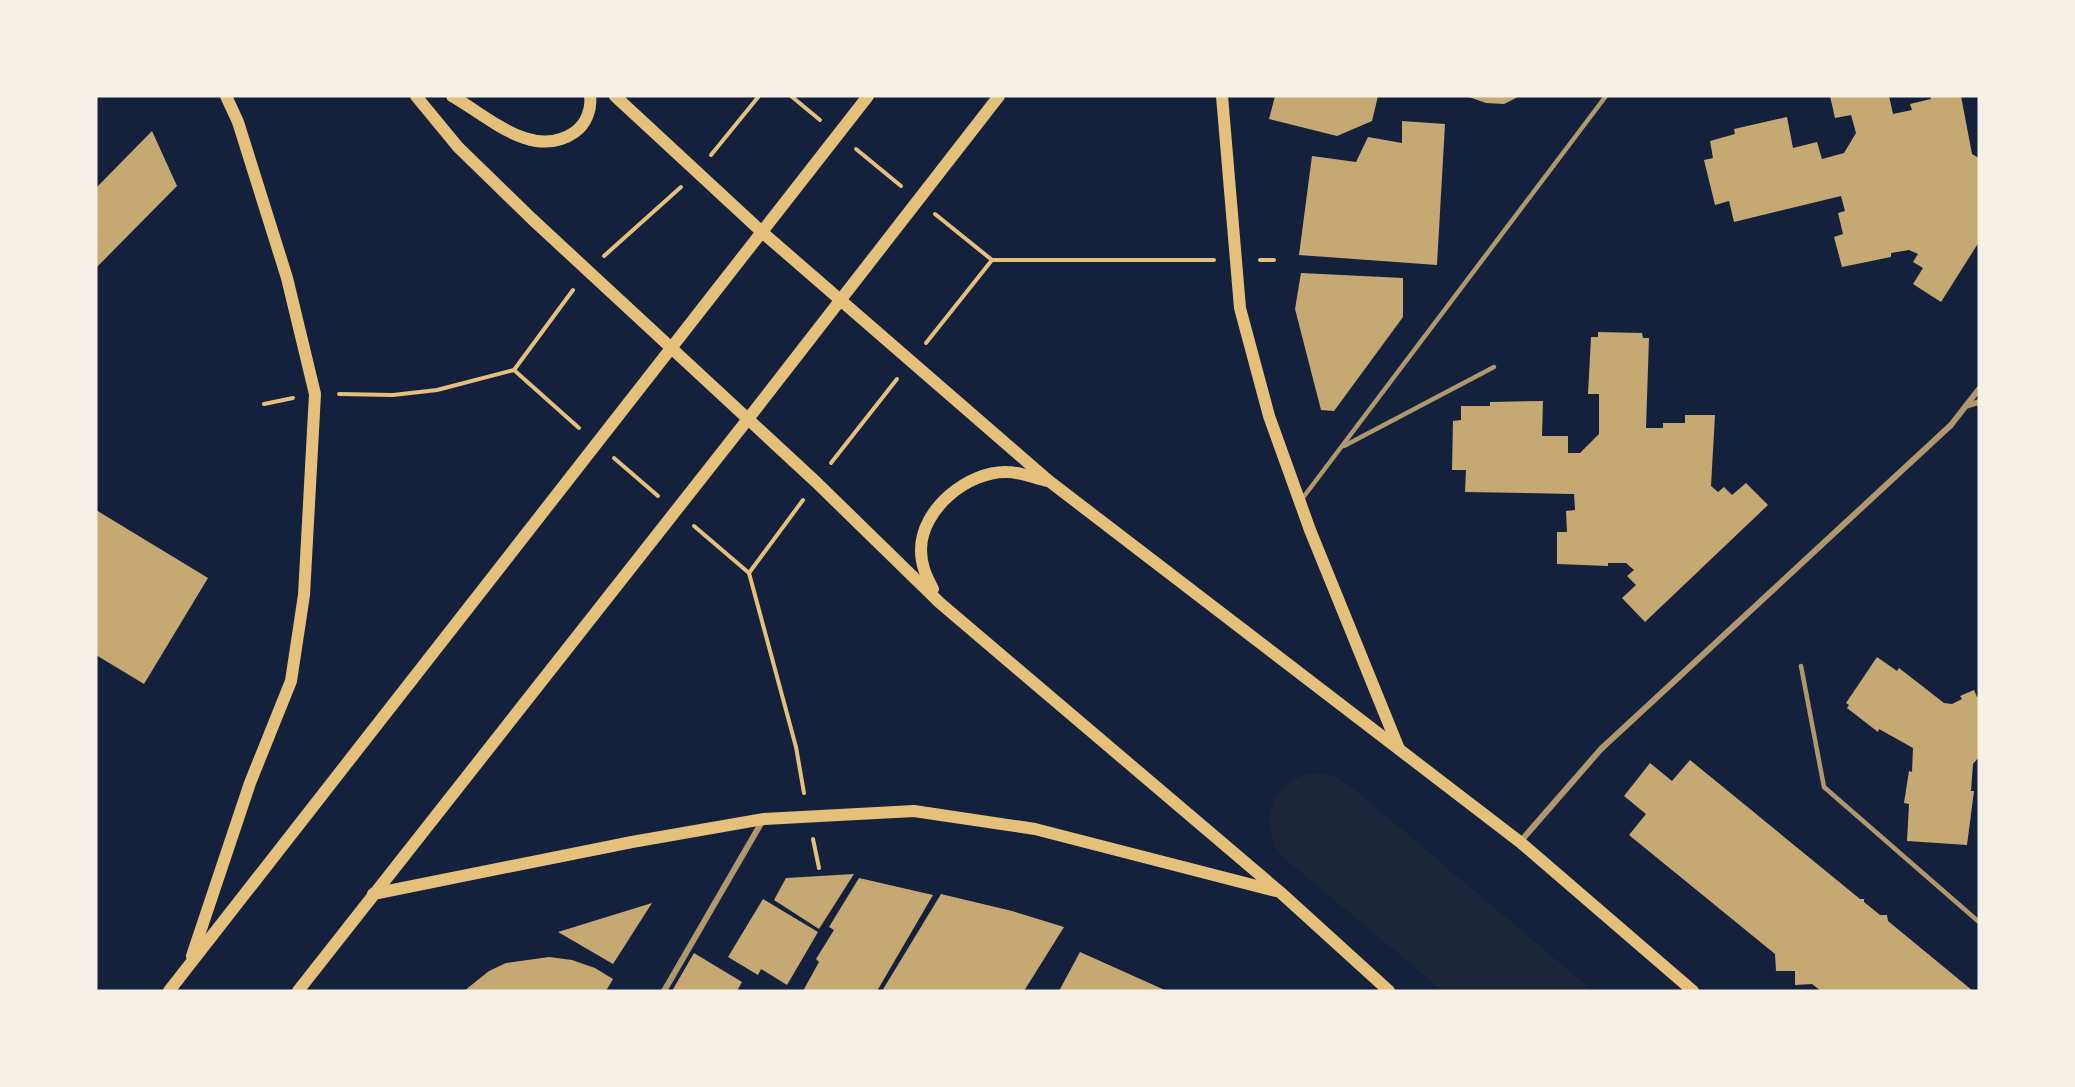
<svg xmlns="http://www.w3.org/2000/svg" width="2075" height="1087" viewBox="0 0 2075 1087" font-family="Rubik,sans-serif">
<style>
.green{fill:#1d2539}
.building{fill:#c6a872}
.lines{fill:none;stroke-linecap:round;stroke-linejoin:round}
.path{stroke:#e5c07b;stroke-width:4}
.service{stroke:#b1986c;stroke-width:4.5}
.minor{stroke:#b1986c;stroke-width:6}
.secondary{stroke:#e5c07b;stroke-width:12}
</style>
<rect width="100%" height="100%" fill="#14213d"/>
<path class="green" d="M 1311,773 L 1331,775 L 1349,785 L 1593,991 L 1443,991 L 1284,858 C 1256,826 1270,783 1311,773 Z"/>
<g class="building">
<path d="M 1275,96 L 1378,96 L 1372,121 L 1337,136 L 1269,119 Z"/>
<path d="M 1466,96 L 1520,96 L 1504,104 L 1486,103 Z"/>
<path d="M 1830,96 L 1889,96 L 1893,114 L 1912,110 L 1910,104 L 1931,99 L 1930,96 L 1961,96 L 1972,154 L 1979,158 L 1979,242 L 1941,302 L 1913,284 L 1923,268 L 1913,262 L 1918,254 L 1909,250 L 1891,253 L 1891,257 L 1842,267 L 1834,237 L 1843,234 L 1838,213 L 1845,211 L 1841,196 L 1734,222 L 1729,201 L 1715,205 L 1704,160 L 1713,158 L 1710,141 L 1735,134 L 1734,129 L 1787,117 L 1793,148 L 1817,142 L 1822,159 L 1844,153 L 1856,133 L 1851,115 L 1835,118 Z"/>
<path d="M 1402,121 L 1445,124 L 1437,265 L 1299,255 L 1312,156 L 1356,162 L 1368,137 L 1402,143 Z"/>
<path d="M 152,131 L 177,186 L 96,268 L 96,188 Z"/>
<path d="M 1301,273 L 1403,278 L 1403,317 L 1334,411 L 1321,410 L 1295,309 Z"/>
<path d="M 1598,332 L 1642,333 L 1643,338 L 1649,338 L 1646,428 L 1663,428 L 1663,423 L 1685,423 L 1685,415 L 1715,415 L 1711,486 L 1718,492 L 1724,487 L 1732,495 L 1746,483 L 1768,505 L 1645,622 L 1622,598 L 1636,585 L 1627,576 L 1634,570 L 1626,563 L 1608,563 L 1608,566 L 1557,564 L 1557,532 L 1567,532 L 1566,511 L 1575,510 L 1574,494 L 1465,492 L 1466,470 L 1452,470 L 1453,421 L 1461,420 L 1461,406 L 1490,406 L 1490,402 L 1543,401 L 1542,436 L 1568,436 L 1568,453 L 1580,453 L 1599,434 L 1599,394 L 1588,394 L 1591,337 L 1598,337 Z"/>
<path d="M 96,510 L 208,578 L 144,684 L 96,655 Z"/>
<path d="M 1877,657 L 1897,671 L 1899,668 L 1944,703 L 1952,704 L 1962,699 L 1960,696 L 1974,690 L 1977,697 L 1979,696 L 1979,757 L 1973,764 L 1971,791 L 1974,791 L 1967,845 L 1907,841 L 1909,804 L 1904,803 L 1909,771 L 1912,772 L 1913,748 L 1879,729 L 1878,732 L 1847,708 L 1849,705 L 1846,703 Z"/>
<path d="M 1690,760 L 1860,899 L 1864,899 L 1864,902 L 1880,915 L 1887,915 L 1888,921 L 1973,991 L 1821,991 L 1812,984 L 1795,985 L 1795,971 L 1776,971 L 1775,954 L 1629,835 L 1646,814 L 1624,796 L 1650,763 L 1672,781 Z"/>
<path d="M 854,874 L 819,929 L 774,900 L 786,878 Z"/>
<path d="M 859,878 L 933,895 L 877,991 L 803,991 L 819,962 L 816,959 L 834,930 L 829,927 Z"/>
<path d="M 941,894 L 1012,911 L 1064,927 L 1024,991 L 882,991 Z"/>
<path d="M 763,899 L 818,932 L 787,985 L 761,969 L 758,975 L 728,957 Z"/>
<path d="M 652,903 L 613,964 L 558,932 Z"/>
<path d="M 1080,952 L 1167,991 L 1059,991 Z"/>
<path d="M 694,953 L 742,982 L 737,991 L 672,991 Z"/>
<path d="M 549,957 L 572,960 L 595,968 L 613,979 L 606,991 L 464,991 L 489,971 L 506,963 Z"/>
</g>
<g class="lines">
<g class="path">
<path d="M 791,96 L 820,120"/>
<path d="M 856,149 L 901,186"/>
<path d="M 711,155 L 759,96"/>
<path d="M 935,214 L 992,260 L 1214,260"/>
<path d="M 604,256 L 681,187"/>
<path d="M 1260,260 L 1274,260"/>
<path d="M 926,343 L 992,260"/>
<path d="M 514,370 L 579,428"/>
<path d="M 339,394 L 393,395 L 437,390 L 514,370 L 573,290"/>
<path d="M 264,404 L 293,398"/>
<path d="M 614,458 L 658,496"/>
<path d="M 831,463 L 897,379"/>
<path d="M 694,526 L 749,573 L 803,500"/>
<path d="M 749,573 L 796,747 L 804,793"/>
<path d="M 813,839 L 819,868"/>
</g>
<g class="service">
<path d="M 1344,446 L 1494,367"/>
<path d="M 1302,499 L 1606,96"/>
<path d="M 1801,666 L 1824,787 L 1979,922"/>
</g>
<g class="minor">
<path d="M 1966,406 L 1979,402"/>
<path d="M 1520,842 L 1601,749 L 1951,425 L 1979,389"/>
<path d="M 664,991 L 763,820"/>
</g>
<g class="secondary">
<path d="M 416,96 L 458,147 L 532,219 L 816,482 L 940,603 L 1280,892 L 1389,991"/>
<path d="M 452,96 C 489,117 533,161 575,132 C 586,124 592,109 590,96"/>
<path d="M 615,96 L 762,232 L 1049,481 L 1520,842 L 1693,991"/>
<path d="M 1222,96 L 1240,308 L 1269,416 L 1310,530 L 1399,749"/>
<path d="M 933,589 C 926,576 921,565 921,550 C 921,509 968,471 1007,472 C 1020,472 1035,478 1048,481"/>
<path d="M 373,894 L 632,842 L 764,819 L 914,811 L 1035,829 L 1276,891"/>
<path d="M 192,956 L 250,783 L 291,681 L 304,595 L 315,394 L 287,278 L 238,122 L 226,96"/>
<path d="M 169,991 L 868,96"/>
<path d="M 298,991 L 748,419 L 999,96"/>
</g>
</g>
<rect width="2075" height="1087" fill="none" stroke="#f6f1e7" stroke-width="195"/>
</svg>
